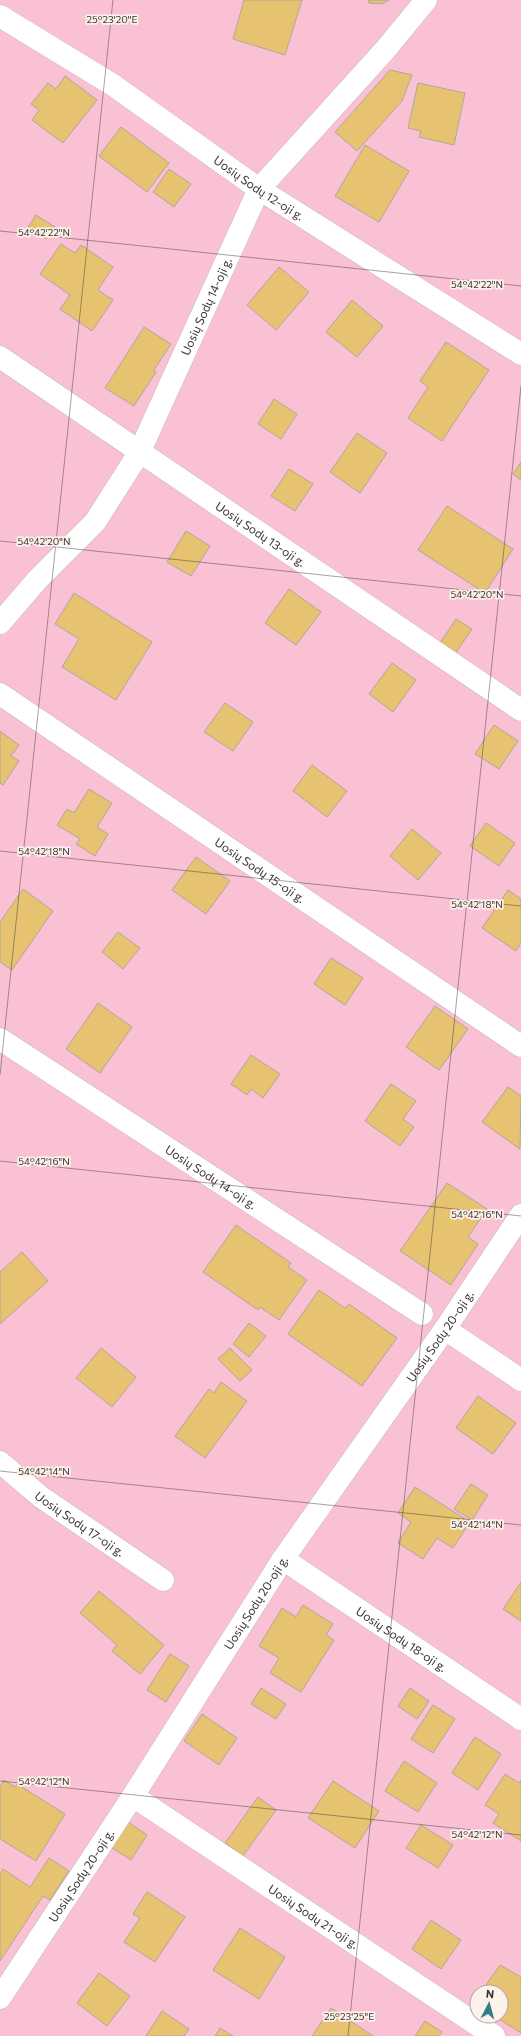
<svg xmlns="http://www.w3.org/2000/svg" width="521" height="2036" viewBox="0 0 521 2036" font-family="Commissioner,sans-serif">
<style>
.green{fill:#fac1d5;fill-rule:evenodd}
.building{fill:#e7c371;stroke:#aca89e}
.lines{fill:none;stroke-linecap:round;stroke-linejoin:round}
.street-casing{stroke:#c5bbb4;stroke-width:23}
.street{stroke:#fff;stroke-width:22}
.ticks{fill:none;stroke:#393532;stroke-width:1;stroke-opacity:0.45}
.labels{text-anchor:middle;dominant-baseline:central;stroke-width:3.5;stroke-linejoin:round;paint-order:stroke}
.street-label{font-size:12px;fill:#393532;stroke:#fdf2eb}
.ticks-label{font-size:10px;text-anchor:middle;fill:#393532;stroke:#fdf2eb;stroke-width:3.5;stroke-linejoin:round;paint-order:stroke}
</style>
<rect width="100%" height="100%" fill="#f0e5de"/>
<path class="green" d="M 0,0 L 521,0 L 521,2036 L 0,2036 ZM 477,1992 L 501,1992 L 501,2016 L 477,2016 Z"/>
<g class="building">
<path d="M 244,0 L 302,0 L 285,55 L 233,39 Z"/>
<path d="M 368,0 L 389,0 L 382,4 L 369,3 Z"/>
<path d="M 390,70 L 412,75 L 402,101 L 357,151 L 335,132 Z"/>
<path d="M 65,76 L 97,100 L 63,143 L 32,120 L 39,110 L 31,104 L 48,83 L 56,89 Z"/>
<path d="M 418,83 L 465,93 L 454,145 L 419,137 L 421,131 L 408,128 Z"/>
<path d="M 121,127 L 169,163 L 147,192 L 99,156 Z"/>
<path d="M 365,145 L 409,171 L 379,222 L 335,196 Z"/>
<path d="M 169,169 L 191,184 L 174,207 L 153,192 Z"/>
<path d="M 36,215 L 55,227 L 46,239 L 28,227 Z"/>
<path d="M 61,244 L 75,253 L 81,245 L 113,267 L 98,290 L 113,300 L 92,331 L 60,309 L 70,295 L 40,274 Z"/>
<path d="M 279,267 L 309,292 L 276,330 L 247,305 Z"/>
<path d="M 352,300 L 383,326 L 357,357 L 326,332 Z"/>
<path d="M 144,327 L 171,344 L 154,370 L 156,372 L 134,406 L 105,388 Z"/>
<path d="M 446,342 L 489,370 L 442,441 L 408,418 L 428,387 L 420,381 Z"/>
<path d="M 274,399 L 297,414 L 281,439 L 258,424 Z"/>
<path d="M 357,433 L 387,453 L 360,493 L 330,472 Z"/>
<path d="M 521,462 L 521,480 L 513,474 Z"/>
<path d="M 289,469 L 313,484 L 295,511 L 271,496 Z"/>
<path d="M 447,506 L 513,549 L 485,593 L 418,550 Z"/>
<path d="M 186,531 L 210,546 L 191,576 L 167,562 Z"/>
<path d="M 289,589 L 321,612 L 296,645 L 265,623 Z"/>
<path d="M 74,593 L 152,642 L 116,700 L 62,667 L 79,639 L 55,624 Z"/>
<path d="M 456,619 L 472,629 L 455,654 L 440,643 Z"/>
<path d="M 392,663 L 416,680 L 393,712 L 369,694 Z"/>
<path d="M 225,703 L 253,722 L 233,751 L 204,732 Z"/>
<path d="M 494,725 L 518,741 L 499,769 L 475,754 Z"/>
<path d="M 0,731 L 19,745 L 11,756 L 19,761 L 3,785 L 0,783 Z"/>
<path d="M 312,765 L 347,791 L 327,817 L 293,791 Z"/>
<path d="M 89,789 L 112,803 L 97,827 L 108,834 L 95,856 L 76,844 L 80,839 L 57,825 L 67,809 L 74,813 Z"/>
<path d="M 486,823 L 515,843 L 499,866 L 470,846 Z"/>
<path d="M 412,829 L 441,853 L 418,880 L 390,856 Z"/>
<path d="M 196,857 L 230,881 L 206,914 L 172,890 Z"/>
<path d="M 23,889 L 53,911 L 12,970 L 0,962 L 0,922 Z"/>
<path d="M 508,890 L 521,899 L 521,943 L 516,951 L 482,928 Z"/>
<path d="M 118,932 L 140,948 L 123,969 L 102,952 Z"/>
<path d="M 331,958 L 363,978 L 345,1005 L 314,984 Z"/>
<path d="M 98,1003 L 132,1027 L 100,1073 L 66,1049 Z"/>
<path d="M 435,1006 L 468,1029 L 439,1070 L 406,1047 Z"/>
<path d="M 251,1055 L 280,1074 L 263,1098 L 251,1089 L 247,1095 L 231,1084 Z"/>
<path d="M 391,1084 L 416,1101 L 403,1119 L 414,1127 L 400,1146 L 365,1121 Z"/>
<path d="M 508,1087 L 521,1096 L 520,1149 L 482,1122 Z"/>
<path d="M 447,1183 L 487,1209 L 468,1237 L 478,1244 L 451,1285 L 400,1251 Z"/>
<path d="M 236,1225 L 291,1263 L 288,1267 L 307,1280 L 279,1320 L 260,1307 L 258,1310 L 203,1272 Z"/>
<path d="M 22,1252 L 48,1281 L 0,1324 L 0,1272 Z"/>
<path d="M 319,1290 L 345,1308 L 349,1304 L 397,1338 L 362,1386 L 288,1334 Z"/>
<path d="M 249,1323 L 266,1336 L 249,1357 L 233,1344 Z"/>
<path d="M 101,1348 L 136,1377 L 112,1407 L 76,1378 Z"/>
<path d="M 230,1348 L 252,1370 L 240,1381 L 218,1359 Z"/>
<path d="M 221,1382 L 247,1401 L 205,1458 L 175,1436 L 209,1389 L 214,1393 Z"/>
<path d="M 478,1396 L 516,1423 L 493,1454 L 456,1428 Z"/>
<path d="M 471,1484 L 488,1495 L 472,1520 L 454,1509 Z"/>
<path d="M 415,1487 L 470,1522 L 453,1548 L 437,1538 L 423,1559 L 398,1543 L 411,1522 L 398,1513 Z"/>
<path d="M 521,1582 L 521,1621 L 503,1609 Z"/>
<path d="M 99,1591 L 164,1645 L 140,1674 L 112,1651 L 117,1645 L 80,1613 Z"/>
<path d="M 303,1605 L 333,1624 L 326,1635 L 334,1640 L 301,1692 L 270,1673 L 279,1658 L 259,1646 L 282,1608 L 296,1617 Z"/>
<path d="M 170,1654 L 189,1666 L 166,1702 L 147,1690 Z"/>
<path d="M 261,1688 L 286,1704 L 276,1719 L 251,1704 Z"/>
<path d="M 410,1688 L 429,1701 L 417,1719 L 398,1706 Z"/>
<path d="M 433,1705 L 455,1719 L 433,1753 L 411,1739 Z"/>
<path d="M 202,1714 L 237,1738 L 219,1765 L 184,1741 Z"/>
<path d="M 475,1737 L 501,1754 L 478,1790 L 452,1773 Z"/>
<path d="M 404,1761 L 437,1783 L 418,1812 L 385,1791 Z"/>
<path d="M 505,1774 L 519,1783 L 521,1780 L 521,1841 L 493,1823 L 499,1814 L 485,1805 Z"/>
<path d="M 4,1780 L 15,1787 L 17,1784 L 65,1814 L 36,1861 L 0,1839 L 0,1787 Z"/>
<path d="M 333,1781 L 379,1811 L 355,1848 L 308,1818 Z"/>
<path d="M 258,1797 L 276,1810 L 243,1856 L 225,1843 Z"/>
<path d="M 128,1822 L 147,1835 L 131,1860 L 112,1848 Z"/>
<path d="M 421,1825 L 453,1845 L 438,1868 L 406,1848 Z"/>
<path d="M 49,1858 L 69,1871 L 50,1900 L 43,1896 L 0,1961 L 0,1874 L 3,1869 L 30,1887 Z"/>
<path d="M 147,1892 L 185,1917 L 155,1962 L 124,1942 L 140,1918 L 133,1914 Z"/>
<path d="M 431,1920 L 461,1940 L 441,1969 L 412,1949 Z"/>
<path d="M 240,1928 L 285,1957 L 259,1999 L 213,1970 Z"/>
<path d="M 500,1965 L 521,1977 L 521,2033 L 494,2016 L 501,2016 L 501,1992 L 481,1992 Z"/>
<path d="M 99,1973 L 130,1996 L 107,2026 L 77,2003 Z"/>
<path d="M 331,2008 L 373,2036 L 312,2036 Z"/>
<path d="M 162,2011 L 189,2029 L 184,2036 L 146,2036 Z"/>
<path d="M 425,2021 L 442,2032 L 439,2036 L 415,2036 Z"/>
<path d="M 220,2028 L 233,2036 L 215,2036 Z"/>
</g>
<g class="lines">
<defs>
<g id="street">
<path id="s1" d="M 0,16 L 113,85 L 259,189 L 521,354"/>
<path id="s2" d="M 0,357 L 521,710"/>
<path id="s3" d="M 0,623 L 38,579 L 95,522 L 139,453 L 259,189 L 385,50 L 426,0"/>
<path id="s4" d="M 0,694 L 521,1046"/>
<path id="s5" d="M 0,1039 L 422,1314"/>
<path d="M 445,1329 L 521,1380"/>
<path id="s6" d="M 0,1462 L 41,1497 L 163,1580"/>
<path id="s7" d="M 283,1559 L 521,1719"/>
<path id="s8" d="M 133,1796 L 494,2036"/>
<path id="s9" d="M 0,1998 L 133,1796 L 283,1559 L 445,1329 L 521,1215"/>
</g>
</defs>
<use href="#street" class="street-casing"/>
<use href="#street" class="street"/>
</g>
<path class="ticks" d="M 0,231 L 521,286M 0,541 L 521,596M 0,851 L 521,906M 0,1075 L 113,0M 0,1161 L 521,1216M 0,1471 L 521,1525M 0,1781 L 521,1835M 348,2036 L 521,386"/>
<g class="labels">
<g class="street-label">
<text stroke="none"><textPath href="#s1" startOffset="311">Uosių Sodų 12-oji g.</textPath></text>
<text stroke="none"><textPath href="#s3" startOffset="382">Uosių Sodų 14-oji g.</textPath></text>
<text stroke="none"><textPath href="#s2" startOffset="315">Uosių Sodų 13-oji g.</textPath></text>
<text stroke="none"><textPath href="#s4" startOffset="314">Uosių Sodų 15-oji g.</textPath></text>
<text stroke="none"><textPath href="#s5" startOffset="252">Uosių Sodų 14-oji g.</textPath></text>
<text stroke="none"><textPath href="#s9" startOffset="795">Uosių Sodų 20-oji g.</textPath></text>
<text stroke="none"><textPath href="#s6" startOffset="101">Uosių Sodų 17-oji g.</textPath></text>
<text stroke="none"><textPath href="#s9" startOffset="471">Uosių Sodų 20-oji g.</textPath></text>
<text stroke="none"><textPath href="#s7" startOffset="143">Uosių Sodų 18-oji g.</textPath></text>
<text stroke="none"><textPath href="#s9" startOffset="147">Uosių Sodų 20-oji g.</textPath></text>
<text stroke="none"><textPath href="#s8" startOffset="217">Uosių Sodų 21-oji g.</textPath></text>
</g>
</g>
<g class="ticks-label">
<text x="112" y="23">25°23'20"E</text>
<text x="44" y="236">54°42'22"N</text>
<text x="477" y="288">54°42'22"N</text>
<text x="44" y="545">54°42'20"N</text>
<text x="477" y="598">54°42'20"N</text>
<text x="44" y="855">54°42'18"N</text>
<text x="477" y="908">54°42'18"N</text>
<text x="44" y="1165">54°42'16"N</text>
<text x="477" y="1218">54°42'16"N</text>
<text x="44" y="1475">54°42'14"N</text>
<text x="477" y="1528">54°42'14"N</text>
<text x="44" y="1785">54°42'12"N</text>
<text x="477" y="1838">54°42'12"N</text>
<text x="349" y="2020">25°23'25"E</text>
</g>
<g transform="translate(489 2004) rotate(6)"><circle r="19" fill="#fdf2eb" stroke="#afa6a1"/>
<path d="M0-3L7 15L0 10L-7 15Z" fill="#357c86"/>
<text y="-6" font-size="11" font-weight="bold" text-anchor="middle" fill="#393532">N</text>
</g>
</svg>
